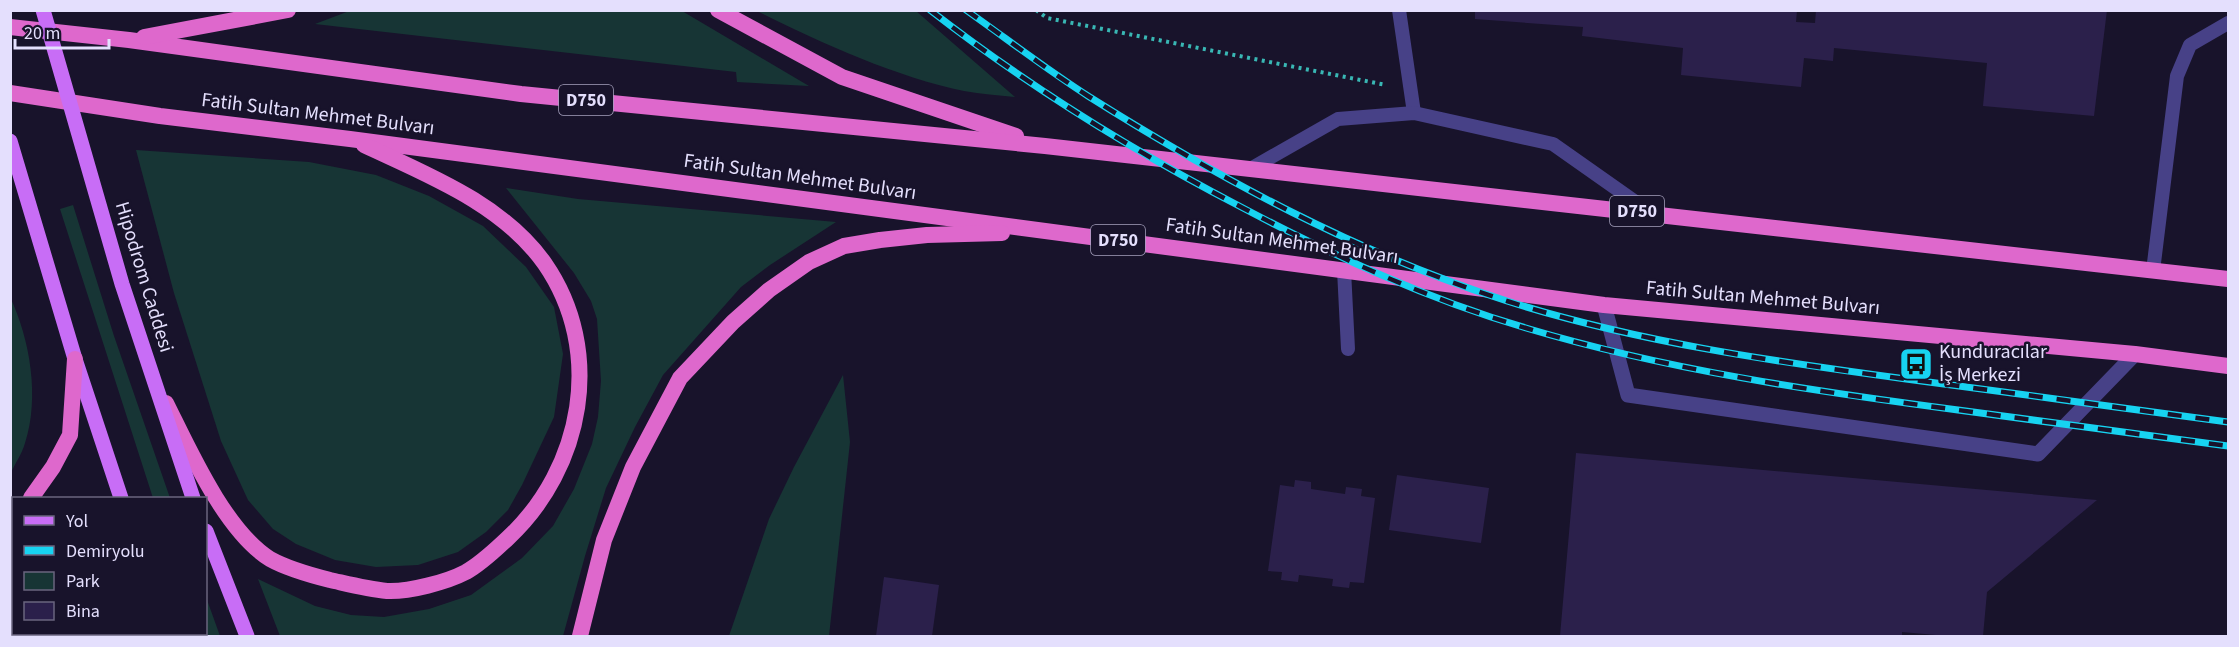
<svg xmlns="http://www.w3.org/2000/svg" width="2239" height="647" viewBox="0 0 2239 647" font-family="'Source Sans 3',sans-serif">
<style>
.green{fill:#173535}
.building{fill:#2b204b}
.lines{fill:none;stroke-linecap:round;stroke-linejoin:round}
.path{stroke:#39b7b4;stroke-width:4;stroke-dasharray:3 4.5;stroke-linecap:butt}
.service{stroke:#474187;stroke-width:14}
.minor{stroke:#474187;stroke-width:15}
.primary{stroke:#c86df6;stroke-width:15}
.trunk{stroke:#de68cc;stroke-width:16}
.rail-casing{stroke:#17d3f1;stroke-width:7}
.rail{stroke:#18132b;stroke-width:4.5;stroke-dasharray:14;stroke-linecap:butt}
.primary-bridge{stroke:#c86df6;stroke-width:15}
.labels{text-anchor:middle;dominant-baseline:central;stroke-width:5;stroke-linejoin:round;paint-order:stroke}
.shield{fill:#18132b;stroke:#a7a2be;stroke-width:1.5}
.shield-label{font-size:18px;font-weight:bold;fill:#e4dffd}
.street-label{font-size:20px;fill:#e4dffd;stroke:#18132b}
.poi-label{font-size:20px;fill:#e4dffd;stroke:#18132b;text-anchor:start}
</style>
<rect width="100%" height="100%" fill="#18132b"/>
<g class="green">
<path d="M 352,10 L 682,11 L 809,86 L 737,82 L 736,72 L 315,24 Z"/>
<path d="M 757,11 L 916,11 L 1015,97 C 998,95 981,94 964,91 C 896,77 819,42 757,11 Z"/>
<path d="M 136,150 L 309,162 L 376,175 L 429,196 L 483,226 L 526,267 L 554,307 L 563,354 L 554,417 L 522,485 L 508,510 L 486,532 L 458,552 L 418,565 L 376,567 L 335,560 L 296,544 L 273,529 L 248,500 L 221,441 L 174,293 Z"/>
<path d="M 506,188 L 578,199 L 836,222 L 770,265 L 741,287 L 663,375 L 635,427 L 606,488 L 585,556 L 563,636 L 280,636 L 258,579 L 315,606 L 351,615 L 384,617 L 429,609 L 471,595 L 522,558 L 553,526 L 574,489 L 592,444 L 598,417 L 601,381 L 597,319 L 591,301 L 574,273 Z"/>
<path d="M 73,205 L 114,336 L 170,498 L 153,498 L 60,209 Z"/>
<path d="M 10,297 C 30,339 40,398 25,443 C 22,454 15,463 11,473 Z"/>
<path d="M 843,375 L 850,442 L 829,636 L 729,636 L 769,519 L 794,467 Z"/>
<path d="M 13,547 L 14,634 L 133,634 L 134,636 L 11,636 L 10,550 Z"/>
<path d="M 206,597 L 220,636 L 201,636 L 200,634 L 206,634 Z"/>
</g>
<g class="building">
<path d="M 1475,10 L 1797,10 L 1796,22 L 1815,23 L 1816,10 L 2107,10 L 2094,116 L 1983,106 L 1987,63 L 1834,48 L 1833,61 L 1804,58 L 1801,87 L 1681,75 L 1683,48 L 1582,36 L 1583,27 L 1475,19 Z"/>
<path d="M 1576,453 L 2097,500 L 1987,592 L 1983,636 L 1947,636 L 1902,632 L 1902,636 L 1560,636 Z"/>
<path d="M 1397,475 L 1489,488 L 1481,543 L 1389,530 Z"/>
<path d="M 1295,480 L 1311,482 L 1311,489 L 1345,494 L 1346,487 L 1362,489 L 1361,496 L 1375,498 L 1364,583 L 1350,582 L 1349,588 L 1332,586 L 1333,579 L 1299,575 L 1298,582 L 1281,580 L 1282,572 L 1268,571 L 1280,485 L 1294,487 Z"/>
<path d="M 884,577 L 939,585 L 932,636 L 876,636 Z"/>
</g>
<g class="lines">
<path class="path" d="M 1036,10 L 1047,18 L 1386,85"/>
<g class="service">
<path d="M 1399,10 L 1414,113"/>
<path d="M 1252,168 L 1338,119 L 1414,113 L 1553,144 L 1651,213"/>
<path d="M 1344,270 L 1348,349"/>
<path d="M 2153,271 L 2177,76 L 2190,45 L 2228,23"/>
</g>
<path class="minor" d="M 1604,305 L 1628,395 L 2038,454 L 2135,354"/>
<g class="primary">
<path d="M 10,141 L 75,359 L 121,498"/>
<path d="M 206,531 L 247,636"/>
<path d="M 168,634 L 169,636"/>
</g>
<g class="trunk">
<path d="M 718,10 L 842,77 L 1016,136"/>
<path d="M 10,27 L 129,40 L 521,94 L 1045,146 L 2228,279"/>
<path d="M 144,37 L 288,10"/>
<path d="M 10,93 L 160,116 L 350,139 L 1604,305 L 2135,354 L 2228,366"/>
<path d="M 166,403 C 189,449 225,531 270,559 C 288,569 310,575 330,580 C 348,584 367,589 387,591 C 409,592 447,582 466,572 C 482,563 495,550 508,538 C 583,468 605,351 545,264 C 503,204 428,175 364,145"/>
<path d="M 31,498 L 53,467 L 70,435 L 75,359"/>
<path d="M 10,523 L 14,520"/>
<path d="M 580,636 L 604,540 L 633,467 L 680,378 L 733,322 L 769,290 L 809,262 L 844,246 L 880,240 L 927,235 L 1002,233"/>
</g>
<defs>
<g id="rail">
<path d="M 930,10 C 1028,86 1133,151 1243,208 C 1334,256 1427,299 1526,328 C 1667,370 1813,391 1958,410 C 2048,422 2138,434 2228,446"/>
<path d="M 966,10 C 1007,39 1046,69 1088,96 C 1220,179 1359,254 1507,301 C 1637,342 1771,361 1906,379 C 2013,393 2121,408 2228,422"/>
</g>
</defs>
<use href="#rail" class="rail-casing"/>
<use href="#rail" class="rail"/>
<path class="primary-bridge" d="M 43,10 L 122,284 L 193,498"/>
</g>
<defs>
<symbol id="bus-square" viewBox="-11 -11 22 22"><rect x="-9" y="-9" width="18" height="18" rx="4" fill="#17d3f1" stroke="#18132b"/><path d="M-5-6H5V4H4V6H2V4H-2V6H-4V4H-5ZM-3.5-4V0h7V-4ZM-3.5 1.2v1.5H-2V1.2ZM2 1.2v1.5H3.5V1.2Z" fill="#111"/></symbol>
</defs>
<g fill-rule="evenodd">
<use href="#bus-square" x="1897" y="345" width="38" height="38"/>
</g>
<g class="labels">
<g class="shield">
<rect x="559" y="85" width="54" height="30" rx="4.5"/>
<rect x="1610" y="196" width="54" height="30" rx="4.5"/>
<rect x="1091" y="225" width="54" height="30" rx="4.5"/>
</g>
<g class="shield-label">
<text x="586" y="100">D750</text>
<text x="1637" y="211">D750</text>
<text x="1118" y="240">D750</text>
</g>
<g class="street-label">
<text transform="translate(318 114) rotate(7)">Fatih Sultan Mehmet Bulvarı</text>
<text transform="translate(800 177) rotate(8)">Fatih Sultan Mehmet Bulvarı</text>
<text transform="translate(1282 241) rotate(8)">Fatih Sultan Mehmet Bulvarı</text>
<text transform="translate(144 277) rotate(73)">Hipodrom Caddesi</text>
<text transform="translate(1763 298) rotate(5)">Fatih Sultan Mehmet Bulvarı</text>
</g>
<g class="poi-label">
<text x="1939" y="352">Kunduracılar<tspan x="1939" dy="23">İş Merkezi</tspan></text>
</g>
</g>
<rect width="2239" height="647" fill="none" stroke="#e4dffd" stroke-width="24"/>
<rect x="12" y="497" width="195" height="138" fill="#18132b" stroke="#6a657f" stroke-width="1.5"/>
<rect x="24" y="516" width="30" height="9" fill="#c86df6" stroke="#6a657f" stroke-width="1.5"/>
<text x="66" y="527" font-size="18" fill="#e4dffd">Yol</text>
<rect x="24" y="546" width="30" height="9" fill="#17d3f1" stroke="#6a657f" stroke-width="1.5"/>
<text x="66" y="557" font-size="18" fill="#e4dffd">Demiryolu</text>
<rect x="24" y="572" width="30" height="18" fill="#173535" stroke="#6a657f" stroke-width="1.5"/>
<text x="66" y="587" font-size="18" fill="#e4dffd">Park</text>
<rect x="24" y="602" width="30" height="18" fill="#2b204b" stroke="#6a657f" stroke-width="1.5"/>
<text x="66" y="617" font-size="18" fill="#e4dffd">Bina</text>
<path d="M15 39v9h94v-9" fill="none" stroke="#e4dffd" stroke-width="3"/>
<text x="24" y="39" font-size="18" fill="#e4dffd" stroke="#18132b" stroke-width="4.5" paint-order="stroke">20 m</text>
</svg>
